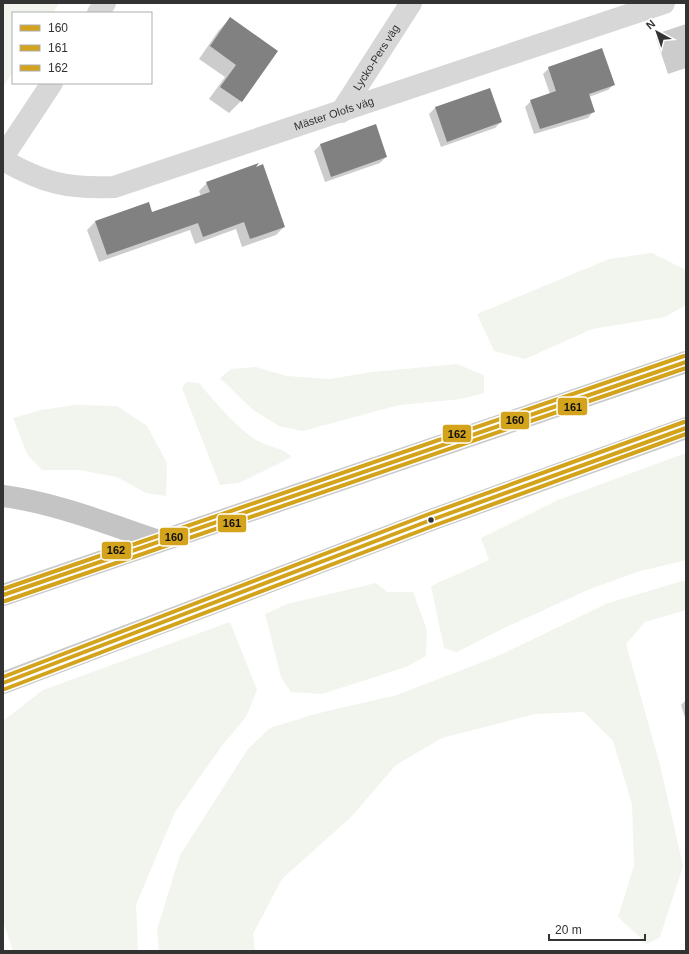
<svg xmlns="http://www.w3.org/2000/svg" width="689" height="954" viewBox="0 0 689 954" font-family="Helvetica,sans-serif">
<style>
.green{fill:#f1f5ed}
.shadow{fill:#0003}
.building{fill:#818181}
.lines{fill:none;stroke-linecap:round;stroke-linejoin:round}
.street{stroke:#d7d7d7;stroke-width:22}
.primary{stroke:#cacaca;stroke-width:22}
.highway{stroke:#c4c4c4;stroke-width:22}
.bus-1-casing{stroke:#fff;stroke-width:7}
.bus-2-casing{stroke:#fff;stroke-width:7}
.bus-3-casing{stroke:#fff;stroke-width:7}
.bus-1{stroke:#d3a31b;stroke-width:4}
.bus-2{stroke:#d3a31b;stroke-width:4}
.bus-3{stroke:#d3a31b;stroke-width:4}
.bus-dot{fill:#333;stroke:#fff;stroke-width:1.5}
.labels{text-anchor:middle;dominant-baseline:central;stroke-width:4;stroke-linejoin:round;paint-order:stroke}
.street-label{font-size:11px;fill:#333;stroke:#fff}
.line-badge{stroke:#fff;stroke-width:1.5}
.pale-badge-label{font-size:11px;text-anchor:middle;font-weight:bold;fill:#111}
</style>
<rect width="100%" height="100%" fill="#fff"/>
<g class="green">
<path d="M 3,3 L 59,3 L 53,13 L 13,13 L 13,72 L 3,87 Z"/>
<path d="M 652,253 L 686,270 L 686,305 L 665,317 L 592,329 L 525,359 L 494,351 L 477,314 L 609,259 Z"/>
<path d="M 457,364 L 484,375 L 484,393 L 461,399 L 399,405 L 303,431 L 279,426 L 253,410 L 220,378 L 231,369 L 256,367 L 287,376 L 330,379 L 372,372 Z"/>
<path d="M 186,382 L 199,383 C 214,401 237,428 256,440 C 268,447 282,447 292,457 L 239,483 L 220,485 L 182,388 Z"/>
<path d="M 76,405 L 117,406 L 147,426 L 167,463 L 166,496 L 146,493 L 117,477 L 80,470 L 42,470 L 27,454 L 13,418 L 41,410 Z"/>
<path d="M 686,453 L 686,560 L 637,572 L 590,589 L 502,629 L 457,652 L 444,648 L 431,586 L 489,560 L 481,538 L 558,500 Z"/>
<path d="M 686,580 L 686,610 L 645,622 L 626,644 L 660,765 L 683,866 L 660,937 L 647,944 L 618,917 L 634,866 L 632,804 L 613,741 L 584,712 L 535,714 L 442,738 L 396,765 L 351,817 L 282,879 L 253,934 L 255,951 L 159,951 L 157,930 L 180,855 L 248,749 L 270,728 L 315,714 L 397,695 L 498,656 L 608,603 Z"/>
<path d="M 376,583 L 387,592 L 413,592 L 427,630 L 426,656 L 406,667 L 322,694 L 291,692 L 281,677 L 265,614 L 287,604 Z"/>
<path d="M 230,622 L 257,690 L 246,717 L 221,747 L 175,812 L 136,905 L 138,951 L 13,951 L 3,922 L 3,721 L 43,690 Z"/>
</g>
<g class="shadow">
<path d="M 231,18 L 277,51 L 241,101 L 229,113 L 209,99 L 225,77 L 199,59 L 219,30 Z"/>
<path d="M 686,24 L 686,68 L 668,74 L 656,38 L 662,32 Z"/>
<path d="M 549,68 L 614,84 L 608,90 L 589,97 L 593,112 L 588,118 L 534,134 L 525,107 L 531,101 L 550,94 L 543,74 Z"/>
<path d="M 489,89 L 501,122 L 495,128 L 441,147 L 429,114 L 435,108 Z"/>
<path d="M 375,126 L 386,157 L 380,163 L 325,182 L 314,151 L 320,145 Z"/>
<path d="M 254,169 L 284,227 L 276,235 L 242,247 L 236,229 L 195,244 L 190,230 L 99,262 L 87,230 L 95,222 L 148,204 L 151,213 L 201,196 L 199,191 L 207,183 Z"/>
<path d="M 686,700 L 686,721 L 681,705 Z"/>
</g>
<g class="building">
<path d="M 230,17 L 278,51 L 242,102 L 220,87 L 236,65 L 210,46 Z"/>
<path d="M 602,48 L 615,85 L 589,94 L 595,112 L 540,129 L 530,100 L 556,91 L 548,67 Z"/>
<path d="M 490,88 L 502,122 L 447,142 L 435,107 Z"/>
<path d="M 376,124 L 387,157 L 331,177 L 320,144 Z"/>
<path d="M 259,163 L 256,167 L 263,164 L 285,227 L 250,239 L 244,222 L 203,237 L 198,223 L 107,255 L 95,221 L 149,202 L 152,212 L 210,192 L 206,182 Z"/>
</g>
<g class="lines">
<g class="street">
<path d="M 98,13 L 105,3"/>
<path id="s1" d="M 341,112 L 411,3"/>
<path d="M 3,157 L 52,83"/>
<path id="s2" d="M 3,160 C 44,183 67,189 114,187 L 664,3"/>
</g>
<g class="primary">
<path d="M 3,595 L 686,362"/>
<path d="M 3,683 L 431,520 L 686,428"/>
</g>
<path class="highway" d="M 3,496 C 56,503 108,524 159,541"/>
<defs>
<g id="bus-1">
<path d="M 3,595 L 686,362"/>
<path d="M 3,683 L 431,520 L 686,428"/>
</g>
<g id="bus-2">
<path d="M 5,601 L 686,368"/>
<path d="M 5,689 L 433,526 L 686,434"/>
</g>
<g id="bus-3">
<path d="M 3,589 L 684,356"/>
<path d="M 3,677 L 429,514 L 684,422"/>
</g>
</defs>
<use href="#bus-1" class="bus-1-casing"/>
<use href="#bus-2" class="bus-2-casing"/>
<use href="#bus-3" class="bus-3-casing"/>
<use href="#bus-1" class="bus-1"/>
<use href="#bus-2" class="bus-2"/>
<use href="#bus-3" class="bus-3"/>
</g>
<circle class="bus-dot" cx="431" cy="520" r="3.5"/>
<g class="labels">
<g class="street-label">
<text stroke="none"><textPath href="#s1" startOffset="65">Lycko-Pers väg</textPath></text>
<text stroke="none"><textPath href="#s2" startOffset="348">Mäster Olofs väg</textPath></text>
</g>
</g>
<g class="line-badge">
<rect x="557" y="397" width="31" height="19" rx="4" fill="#d3a31b"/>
<rect x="500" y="411" width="30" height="19" rx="4" fill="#d3a31b"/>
<rect x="442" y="424" width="30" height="19" rx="4" fill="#d3a31b"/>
<rect x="217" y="514" width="30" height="19" rx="4" fill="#d3a31b"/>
<rect x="159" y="527" width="30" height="19" rx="4" fill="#d3a31b"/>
<rect x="101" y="541" width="31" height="19" rx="4" fill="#d3a31b"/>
</g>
<g class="pale-badge-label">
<text x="573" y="411">161</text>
<text x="515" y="424">160</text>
<text x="457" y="438">162</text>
<text x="232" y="527">161</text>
<text x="174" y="541">160</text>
<text x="116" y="554">162</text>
</g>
<rect width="689" height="954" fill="none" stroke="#333333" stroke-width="8"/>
<rect x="12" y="12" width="140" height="72" fill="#ffffff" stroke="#adadad"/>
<rect x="20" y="25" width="20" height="6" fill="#d3a31b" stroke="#adadad"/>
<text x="48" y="32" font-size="12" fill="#333333">160</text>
<rect x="20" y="45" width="20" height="6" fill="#d3a31b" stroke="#adadad"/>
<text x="48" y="52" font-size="12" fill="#333333">161</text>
<rect x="20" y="65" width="20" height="6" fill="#d3a31b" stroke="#adadad"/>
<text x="48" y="72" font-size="12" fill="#333333">162</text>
<g transform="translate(657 32) rotate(320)" stroke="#ffffff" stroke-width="3" paint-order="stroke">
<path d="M0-3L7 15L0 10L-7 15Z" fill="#333333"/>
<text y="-6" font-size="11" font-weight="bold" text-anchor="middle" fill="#333333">N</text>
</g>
<path d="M549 934v6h96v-6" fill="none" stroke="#333333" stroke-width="2"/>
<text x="555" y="934" font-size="12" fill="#333333" stroke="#ffffff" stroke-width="3" paint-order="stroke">20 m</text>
</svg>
